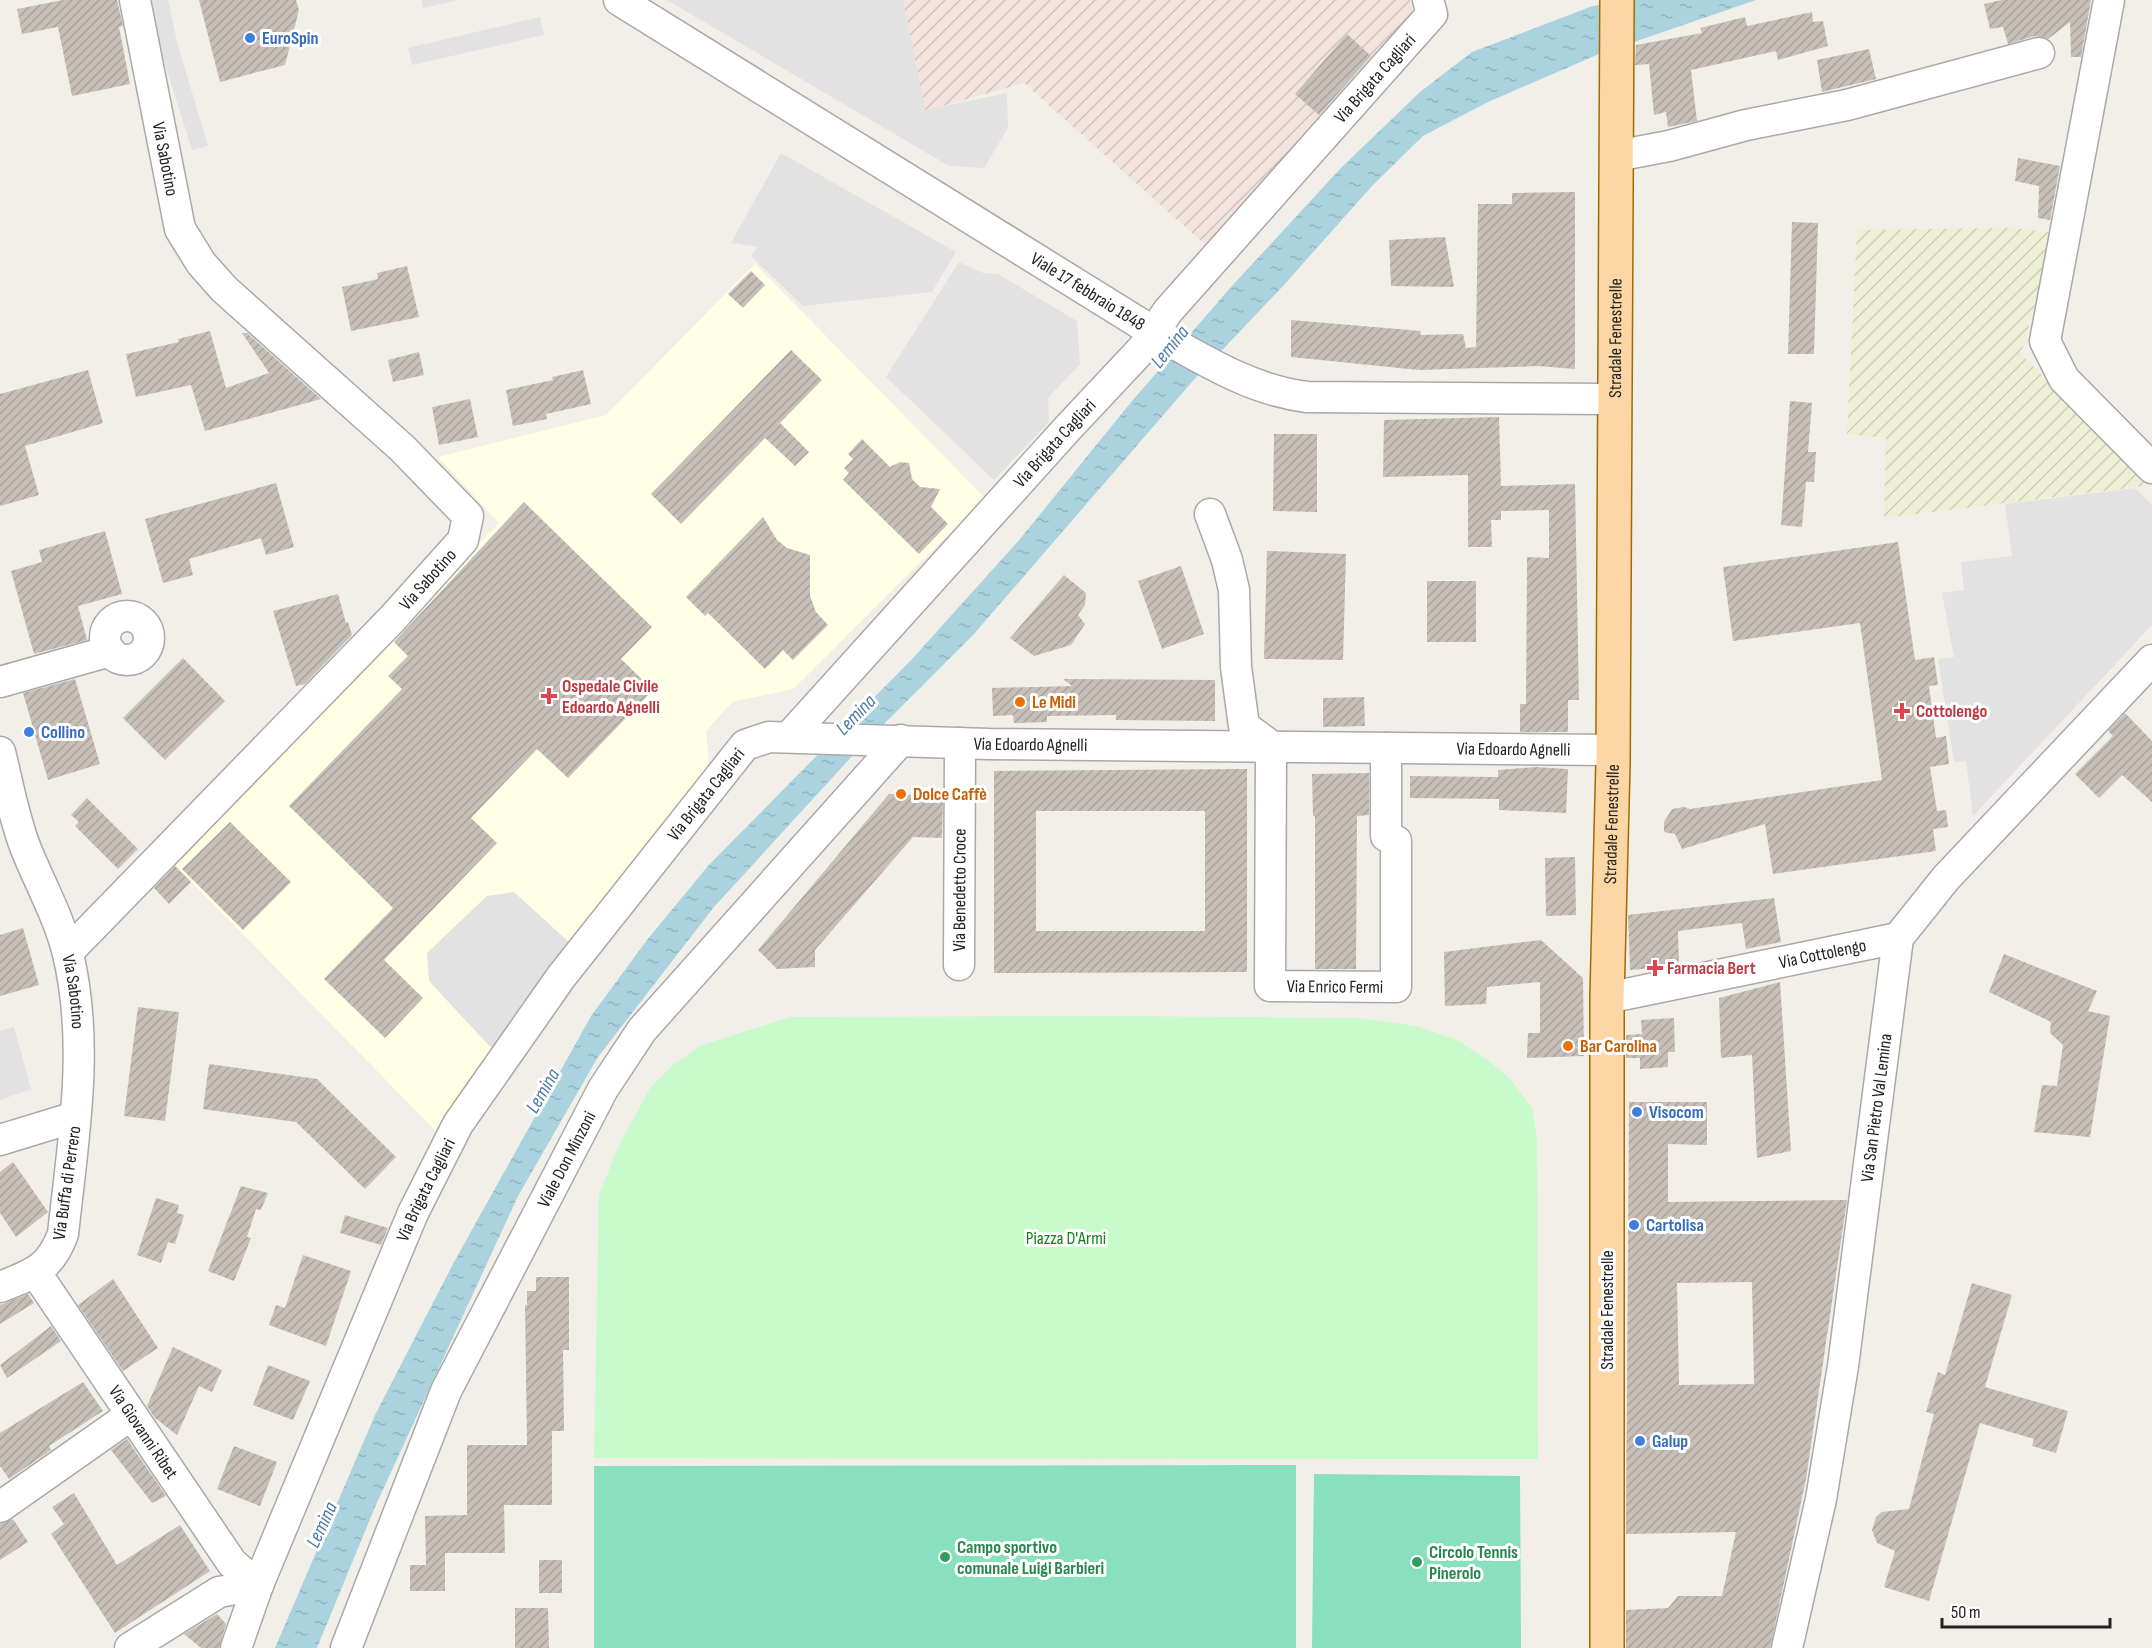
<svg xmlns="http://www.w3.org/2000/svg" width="2152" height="1648" viewBox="0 0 2152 1648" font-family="'Sofia Sans Condensed',sans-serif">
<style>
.education{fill:#ffffe5}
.military{fill:url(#military-furrows)}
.farmland{fill:url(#farmland-furrows)}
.park{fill:#c8facc}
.pitch{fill:#88e0be}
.parking{fill:#e2e2e2}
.water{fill:url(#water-ripples)}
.building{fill:url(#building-hatch);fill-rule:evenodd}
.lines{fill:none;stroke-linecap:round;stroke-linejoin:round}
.minor-casing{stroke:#a9a9a9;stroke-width:33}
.major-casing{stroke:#a06b00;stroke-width:36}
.minor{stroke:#fff;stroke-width:30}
.major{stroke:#fcd6a4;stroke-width:33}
.shop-dot{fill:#3f7fe0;stroke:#fff;stroke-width:2}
.health-dot{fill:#e0444e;stroke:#fff;stroke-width:2}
.food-dot{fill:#e8710a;stroke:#fff;stroke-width:2}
.leisure-dot{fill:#2e9e5b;stroke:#fff;stroke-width:2}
.labels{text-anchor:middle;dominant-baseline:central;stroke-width:6;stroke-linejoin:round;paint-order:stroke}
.shop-label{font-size:18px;font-weight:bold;fill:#366cbe;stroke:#fff;text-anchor:start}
.street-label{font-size:18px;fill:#222;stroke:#fff}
.health-label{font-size:18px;font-weight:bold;fill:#be3a42;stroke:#fff;text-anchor:start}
.food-label{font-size:18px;font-weight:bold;fill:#c56008;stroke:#fff;text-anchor:start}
.park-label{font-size:18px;fill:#0c8416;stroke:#fff}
.leisure-label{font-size:18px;font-weight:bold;fill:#27864d;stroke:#fff;text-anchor:start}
.water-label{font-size:20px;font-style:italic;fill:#4a7aab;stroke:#fff}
</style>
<defs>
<pattern id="military-furrows" width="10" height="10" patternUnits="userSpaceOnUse" patternTransform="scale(1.5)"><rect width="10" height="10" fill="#f3e3dd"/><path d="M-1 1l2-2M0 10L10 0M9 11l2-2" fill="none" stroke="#d0c2bd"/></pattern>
<pattern id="farmland-furrows" width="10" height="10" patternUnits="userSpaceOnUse" patternTransform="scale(1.5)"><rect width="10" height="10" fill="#eef0d5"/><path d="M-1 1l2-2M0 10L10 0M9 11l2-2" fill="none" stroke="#ccceb7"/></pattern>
<pattern id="water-ripples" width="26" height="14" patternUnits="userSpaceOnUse" patternTransform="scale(1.5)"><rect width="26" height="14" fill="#aad3df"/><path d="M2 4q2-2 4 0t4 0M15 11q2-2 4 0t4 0" fill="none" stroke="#92b5bf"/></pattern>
<pattern id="building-hatch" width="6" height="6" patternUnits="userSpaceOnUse" patternTransform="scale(1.5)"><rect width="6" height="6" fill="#c7bfb8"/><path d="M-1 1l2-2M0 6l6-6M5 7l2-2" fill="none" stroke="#aba49e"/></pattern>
</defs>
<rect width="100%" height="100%" fill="#f2efe9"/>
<path class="education" d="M 755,264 L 985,498 L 793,689 L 732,702 L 706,731 L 709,765 L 435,1130 L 174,864 L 499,523 L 438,457 L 606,415 Z"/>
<path class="military" d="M 903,0 L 1410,0 L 1415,22 L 1210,249 L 1024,83 L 925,111 Z"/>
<path class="farmland" d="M 2012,228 L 2055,233 L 2021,354 L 2152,485 L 1884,518 L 1886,438 L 1847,434 L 1857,230 Z"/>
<path class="park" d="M 1111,1016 L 1356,1018 L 1417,1026 L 1457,1040 L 1489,1061 L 1510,1079 L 1532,1108 L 1537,1137 L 1538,1459 L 594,1458 L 599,1195 L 619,1145 L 650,1088 L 673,1065 L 702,1045 L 791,1017 Z"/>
<g class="pitch">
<path d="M 1296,1465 L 1296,1648 L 594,1648 L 594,1466 Z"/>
<path d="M 1314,1474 L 1520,1476 L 1521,1648 L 1312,1648 Z"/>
</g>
<g class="parking">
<path d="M 150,0 L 168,0 L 177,42 L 208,146 L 192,150 L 159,45 Z"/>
<path d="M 422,0 L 458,0 L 423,8 Z"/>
<path d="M 667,0 L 903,0 L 925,110 L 1007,93 L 1008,128 L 984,168 L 949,166 Z"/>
<path d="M 540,17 L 544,35 L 412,65 L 408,48 Z"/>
<path d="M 781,153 L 956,252 L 932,292 L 803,306 L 751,256 L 758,247 L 731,243 Z"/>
<path d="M 959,262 L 983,273 L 998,274 L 1077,321 L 1080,364 L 1048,398 L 1049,422 L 994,480 L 886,377 Z"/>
<path d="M 2135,488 L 2152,505 L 2152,625 L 1973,816 L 1966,761 L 1954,762 L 1938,659 L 1954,657 L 1942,593 L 1964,590 L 1961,562 L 2012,556 L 2005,504 Z"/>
<path d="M 514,892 L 571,944 L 494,1051 L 429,981 L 427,953 L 487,896 Z"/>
<path d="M 14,1027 L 31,1089 L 0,1100 L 0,1031 Z"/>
</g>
<path class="water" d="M 1617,0 L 1756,0 L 1599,54 L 1488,102 L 1423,136 L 1372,186 L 1283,286 L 1191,383 L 974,634 L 855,753 L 714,907 L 598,1057 L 518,1196 L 375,1507 L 317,1648 L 275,1648 L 375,1415 L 453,1264 L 591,1016 L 647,940 L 708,866 L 913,658 L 1020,539 L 1132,401 L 1231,287 L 1340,169 L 1420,92 L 1472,52 L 1590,7 Z"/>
<g class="building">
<path d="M 63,0 L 117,0 L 123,26 L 119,27 L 130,84 L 72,96 L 58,27 L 22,34 L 17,9 Z"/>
<path d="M 199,0 L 296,0 L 299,10 L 285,65 L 220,82 Z"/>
<path d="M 2002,0 L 2091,0 L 2081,57 L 2071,57 L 2070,22 L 2048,39 L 2035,36 L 2008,44 L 2003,27 L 1990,29 L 1984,4 Z"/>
<path d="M 1812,12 L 1813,22 L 1823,21 L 1828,46 L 1778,60 L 1776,51 L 1691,70 L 1697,121 L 1668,127 L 1666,112 L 1654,115 L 1649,64 L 1635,65 L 1636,45 L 1702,33 L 1700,28 L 1745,17 L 1747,26 Z"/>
<path d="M 1347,34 L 1371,56 L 1319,115 L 1295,94 Z"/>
<path d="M 1869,49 L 1876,79 L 1822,92 L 1817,60 Z"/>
<path d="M 2018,158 L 2060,166 L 2050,220 L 2038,218 L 2039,186 L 2015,181 Z"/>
<path d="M 1575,192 L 1575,369 L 1538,366 L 1419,370 L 1291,357 L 1291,320 L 1421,331 L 1420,335 L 1463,334 L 1466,348 L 1476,347 L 1478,204 L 1512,204 L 1512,193 Z"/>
<path d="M 1792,222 L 1818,223 L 1814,354 L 1788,354 Z"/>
<path d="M 1445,237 L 1454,287 L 1391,286 L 1389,240 Z"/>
<path d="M 407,266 L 419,317 L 351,331 L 342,287 L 378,279 L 377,273 Z"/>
<path d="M 751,271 L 765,285 L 743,308 L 728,294 Z"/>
<path d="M 210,331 L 226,388 L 269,373 L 242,333 L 247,333 L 321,399 L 205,431 L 191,385 L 136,397 L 126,354 L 179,342 L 178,339 Z"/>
<path d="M 791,350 L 822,380 L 780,423 L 809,452 L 795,466 L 765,438 L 681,524 L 651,494 Z"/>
<path d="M 419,352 L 424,375 L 393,382 L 388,360 Z"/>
<path d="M 88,370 L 103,423 L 25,446 L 39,495 L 0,506 L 0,394 Z"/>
<path d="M 583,370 L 591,404 L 546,414 L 547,419 L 513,426 L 506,390 L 553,380 L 552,377 Z"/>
<path d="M 470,399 L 478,437 L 439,445 L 432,407 Z"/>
<path d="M 1790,401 L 1812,403 L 1808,452 L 1816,452 L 1814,482 L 1806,482 L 1802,527 L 1781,525 Z"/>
<path d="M 1499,417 L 1501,486 L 1575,484 L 1579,700 L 1568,700 L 1568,732 L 1520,732 L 1520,704 L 1526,704 L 1527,557 L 1549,558 L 1549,510 L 1501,511 L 1501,520 L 1491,520 L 1492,547 L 1468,547 L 1468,475 L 1383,477 L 1384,420 Z"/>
<path d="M 1274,434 L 1317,434 L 1317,512 L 1273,511 Z"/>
<path d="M 862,439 L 890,467 L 900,462 L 909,463 L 912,479 L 920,487 L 940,489 L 931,507 L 948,524 L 919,554 L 843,480 L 849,473 L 844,468 L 853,459 L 848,454 Z"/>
<path d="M 276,483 L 294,547 L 266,555 L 261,538 L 189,559 L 193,575 L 163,583 L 145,519 Z"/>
<path d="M 524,502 L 652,627 L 621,659 L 653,690 L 568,778 L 537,749 L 471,818 L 497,843 L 384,960 L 423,998 L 385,1038 L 324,979 L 393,908 L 289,806 L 402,689 L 388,676 L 408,656 L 394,642 Z"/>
<path d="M 763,517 L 777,540 L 787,548 L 810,555 L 810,596 L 816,612 L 828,625 L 793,660 L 783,650 L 765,669 L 708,613 L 705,616 L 686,597 Z"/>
<path d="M 105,531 L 122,594 L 78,606 L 87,640 L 34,654 L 11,571 L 42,562 L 39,550 Z"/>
<path d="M 1898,542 L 1915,660 L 1934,657 L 1938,685 L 1929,686 L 1936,738 L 1946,736 L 1949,764 L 1930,767 L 1937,811 L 1946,810 L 1948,827 L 1933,829 L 1936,851 L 1773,874 L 1765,824 L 1682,849 L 1675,834 L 1664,832 L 1664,822 L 1672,809 L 1684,807 L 1690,809 L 1882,780 L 1860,623 L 1733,641 L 1723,567 Z"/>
<path d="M 1267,551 L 1346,554 L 1343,660 L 1264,659 Z"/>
<path d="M 1181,566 L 1204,634 L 1162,649 L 1138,581 Z"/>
<path d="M 1064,575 L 1086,593 L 1085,605 L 1078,615 L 1085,624 L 1071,645 L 1034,656 L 1010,638 Z"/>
<rect x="1427" y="581" width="49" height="61"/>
<path d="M 338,594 L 346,623 L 348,622 L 352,635 L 305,684 L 296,686 L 273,611 Z"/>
<path d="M 183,658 L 225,701 L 165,760 L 123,718 Z"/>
<path d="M 75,679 L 100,764 L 48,780 L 23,693 Z"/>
<path d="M 1063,679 L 1215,680 L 1215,721 L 1116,720 L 1116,715 L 1047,716 L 1047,722 L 1014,723 L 1013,715 L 993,716 L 992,688 L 1072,686 Z"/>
<path d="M 1364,697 L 1365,726 L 1323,727 L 1323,698 Z"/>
<path d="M 2125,713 L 2152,741 L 2152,802 L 2122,775 L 2099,798 L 2075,774 L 2113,736 L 2108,731 Z"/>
<path d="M 1536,767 L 1568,769 L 1566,813 L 1499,810 L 1499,799 L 1410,798 L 1410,776 L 1498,777 L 1498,770 Z"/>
<path d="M 1247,769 L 1247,972 L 994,973 L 994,771 ZM 1036,811 L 1205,811 L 1205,931 L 1036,931 Z"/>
<path d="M 1369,773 L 1369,815 L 1357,816 L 1356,969 L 1315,969 L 1315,816 L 1313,816 L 1312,774 Z"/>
<path d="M 889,794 L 943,796 L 942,838 L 913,837 L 815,950 L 815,967 L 777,969 L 758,950 Z"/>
<path d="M 87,798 L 138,849 L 118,869 L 75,826 L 79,822 L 71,815 Z"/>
<path d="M 230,822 L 291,882 L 243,930 L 182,869 Z"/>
<path d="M 1575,857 L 1576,915 L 1546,916 L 1545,858 Z"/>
<path d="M 175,866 L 191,882 L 169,904 L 154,888 Z"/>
<path d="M 1774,898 L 1781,942 L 1746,949 L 1742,923 L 1678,931 L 1679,966 L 1630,970 L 1628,915 Z"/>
<path d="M 23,928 L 39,985 L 0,996 L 0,935 Z"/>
<path d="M 1541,940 L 1583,978 L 1584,1056 L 1527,1058 L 1528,1033 L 1540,1033 L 1540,982 L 1487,987 L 1486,1004 L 1445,1006 L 1444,952 Z"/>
<path d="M 2004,954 L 2097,991 L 2088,1011 L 2110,1016 L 2090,1137 L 2034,1132 L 2042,1085 L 2057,1086 L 2063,1045 L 2050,1033 L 2051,1022 L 1989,992 Z"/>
<path d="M 1780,982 L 1791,1151 L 1757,1158 L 1752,1055 L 1721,1058 L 1719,998 Z"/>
<path d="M 138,1007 L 179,1012 L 165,1121 L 124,1116 Z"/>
<path d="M 1674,1018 L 1675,1052 L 1668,1052 L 1668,1067 L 1640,1069 L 1640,1058 L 1626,1058 L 1626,1035 L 1642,1034 L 1641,1020 Z"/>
<path d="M 209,1064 L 317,1079 L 396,1157 L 365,1189 L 296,1122 L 203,1109 Z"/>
<path d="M 1629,1102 L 1707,1102 L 1707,1145 L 1668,1144 L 1668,1202 L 1847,1200 L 1806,1479 L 1770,1648 L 1626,1648 L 1626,1610 L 1668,1608 L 1678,1596 L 1722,1596 L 1736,1532 L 1626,1534 ZM 1752,1282 L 1754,1384 L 1679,1385 L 1677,1283 Z"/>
<path d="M 13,1162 L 48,1212 L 16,1237 L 0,1213 L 0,1172 Z"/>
<path d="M 241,1186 L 268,1193 L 261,1210 L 256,1209 L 247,1237 L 251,1238 L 234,1281 L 208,1271 Z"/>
<path d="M 156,1198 L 179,1205 L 177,1213 L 184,1215 L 175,1244 L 168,1242 L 161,1263 L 137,1255 Z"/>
<path d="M 345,1215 L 388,1228 L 381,1245 L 340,1233 Z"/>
<path d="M 303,1255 L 351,1271 L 326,1346 L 269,1325 L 276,1305 L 285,1308 Z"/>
<path d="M 536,1277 L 569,1277 L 569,1350 L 563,1350 L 564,1431 L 552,1431 L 552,1505 L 504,1505 L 505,1553 L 445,1553 L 445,1591 L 410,1591 L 410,1565 L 426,1565 L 425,1516 L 467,1515 L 467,1445 L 527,1445 L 525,1305 L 527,1305 L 527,1291 L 536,1291 Z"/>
<path d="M 113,1279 L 158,1348 L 123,1371 L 78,1305 Z"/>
<path d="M 1972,1283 L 2012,1295 L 1985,1387 L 2068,1411 L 2056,1453 L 2032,1446 L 2034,1439 L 1980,1423 L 1929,1601 L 1884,1587 L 1895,1551 L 1877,1543 L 1872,1530 L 1876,1517 L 1882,1512 L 1909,1509 L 1934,1414 L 1926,1412 L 1938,1372 L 1945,1375 Z"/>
<path d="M 28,1294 L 34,1303 L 0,1324 L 0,1305 Z"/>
<path d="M 51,1326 L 61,1341 L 7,1378 L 0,1365 Z"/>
<path d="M 173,1347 L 222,1370 L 212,1392 L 199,1386 L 177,1435 L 155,1418 L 147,1406 Z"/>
<path d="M 268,1365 L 310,1381 L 293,1420 L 253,1405 Z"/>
<path d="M 83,1382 L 103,1411 L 49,1446 L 51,1450 L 9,1479 L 0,1466 L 0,1433 Z"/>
<path d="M 127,1439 L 166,1496 L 152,1503 L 111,1450 Z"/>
<path d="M 234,1446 L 277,1462 L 260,1506 L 217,1489 Z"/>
<path d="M 74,1493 L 117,1565 L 180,1525 L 210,1571 L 115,1633 L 51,1534 L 64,1524 L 52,1507 Z"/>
<path d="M 13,1519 L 28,1542 L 0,1560 L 0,1524 Z"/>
<rect x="539" y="1560" width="23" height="33"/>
<path d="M 515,1608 L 548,1608 L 549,1648 L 515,1648 Z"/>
<path d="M 217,1614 L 226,1624 L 219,1648 L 201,1648 L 184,1634 Z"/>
</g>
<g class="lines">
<defs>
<g id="minor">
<path id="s1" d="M 619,0 L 1152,331 C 1202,359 1250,390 1307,397 L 1614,399"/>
<path d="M 2109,0 L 2045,341 L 2064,379 L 2152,468"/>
<path d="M 1616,156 L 1669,146 L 1746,125 L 1847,105 L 2039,53"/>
<path id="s2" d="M 1210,514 L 1227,560 L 1234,590 L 1236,667 L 1244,726 L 1271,746 L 1270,986 L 1396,987 L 1396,841 L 1386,836 L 1386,748"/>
<circle cx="127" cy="638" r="22"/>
<path d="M 0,682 L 110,651"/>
<path id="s3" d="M 789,737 L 1067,429 L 1143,348 L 1168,311 L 1432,14 L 1428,0"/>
<path id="s4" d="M 0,752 C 8,784 14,819 26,849 C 40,884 59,917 68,954 C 90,1047 73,1140 63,1234 C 50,1269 33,1274 0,1287"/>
<path id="s5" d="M 68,952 L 392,619 L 463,540 L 468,516 L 402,448 L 224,289 L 201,263 L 180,229 L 135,0"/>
<path id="s6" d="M 959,965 L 960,743"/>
<path id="s7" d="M 1607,998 L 1898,938"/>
<path d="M 0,1140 L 75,1117"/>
<path id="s8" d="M 36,1273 L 232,1563 L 258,1585"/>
<path d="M 0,1507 L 131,1415"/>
<path d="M 130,1648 L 219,1592 L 258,1585"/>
<path id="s9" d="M 236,1648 L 258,1585 L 413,1213 L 458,1124 L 561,977 L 745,745 L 769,737 L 989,744 L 1613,750"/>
<path id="s10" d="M 346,1648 L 446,1391 L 603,1089 L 642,1030 L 901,740"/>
<path id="s11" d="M 1787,1648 L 1821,1499 L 1843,1366 L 1898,938 L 1946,878 L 2152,660"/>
</g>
<g id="major">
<path id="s12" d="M 1607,1648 L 1607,998 L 1613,762 L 1617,0"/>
</g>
</defs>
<use href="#minor" class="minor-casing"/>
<use href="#major" class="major-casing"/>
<use href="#minor" class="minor"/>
<use href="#major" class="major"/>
</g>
<g class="shop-dot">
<circle cx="250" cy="38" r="6"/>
<circle cx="29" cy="732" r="6"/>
<circle cx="1637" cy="1112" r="6"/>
<circle cx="1634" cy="1225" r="6"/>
<circle cx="1640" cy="1441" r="6"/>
</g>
<g class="health-dot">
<path d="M546 687h6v6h6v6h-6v6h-6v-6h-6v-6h6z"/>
<path d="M1899 702h6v6h6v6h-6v6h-6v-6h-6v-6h6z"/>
<path d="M1652 959h6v6h6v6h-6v6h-6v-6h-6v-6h6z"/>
</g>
<g class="food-dot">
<circle cx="1020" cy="702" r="6"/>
<circle cx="901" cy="794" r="6"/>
<circle cx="1568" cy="1046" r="6"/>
</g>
<g class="leisure-dot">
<circle cx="945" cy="1557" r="6"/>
<circle cx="1417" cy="1562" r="6"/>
</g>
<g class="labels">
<g class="shop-label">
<text x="262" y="38">EuroSpin</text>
<text x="41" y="732">Collino</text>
<text x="1649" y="1112">Visocom</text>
<text x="1646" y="1225">Cartolisa</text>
<text x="1652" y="1441">Galup</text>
</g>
<g class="street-label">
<text stroke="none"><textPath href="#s3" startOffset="882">Via Brigata Cagliari</textPath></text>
<text transform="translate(165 159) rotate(79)">Via Sabotino</text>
<text stroke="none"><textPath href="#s1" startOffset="552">Viale 17 febbraio 1848</textPath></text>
<text stroke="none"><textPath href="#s12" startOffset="1310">Stradale Fenestrelle</textPath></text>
<text stroke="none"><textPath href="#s3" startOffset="396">Via Brigata Cagliari</textPath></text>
<text stroke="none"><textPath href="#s5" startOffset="518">Via Sabotino</textPath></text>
<text stroke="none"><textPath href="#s9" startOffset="1332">Via Edoardo Agnelli</textPath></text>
<text stroke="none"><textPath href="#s9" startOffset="1815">Via Edoardo Agnelli</textPath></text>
<text stroke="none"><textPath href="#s9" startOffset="982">Via Brigata Cagliari</textPath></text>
<text stroke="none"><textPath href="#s12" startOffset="824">Stradale Fenestrelle</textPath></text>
<text stroke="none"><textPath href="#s6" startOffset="75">Via Benedetto Croce</textPath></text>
<text stroke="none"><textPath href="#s7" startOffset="220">Via Cottolengo</textPath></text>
<text stroke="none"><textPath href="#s2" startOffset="555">Via Enrico Fermi</textPath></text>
<text stroke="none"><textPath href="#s4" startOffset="252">Via Sabotino</textPath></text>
<text stroke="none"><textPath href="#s11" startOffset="548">Via San Pietro Val Lemina</textPath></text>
<text stroke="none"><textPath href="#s10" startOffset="537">Viale Don Minzoni</textPath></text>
<text transform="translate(67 1183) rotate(-82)">Via Buffa di Perrero</text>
<text stroke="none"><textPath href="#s9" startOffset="496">Via Brigata Cagliari</textPath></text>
<text transform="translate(1607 1310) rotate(-90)">Stradale Fenestrelle</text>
<text stroke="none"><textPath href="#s8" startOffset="192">Via Giovanni Ribet</textPath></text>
</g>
<g class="health-label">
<text x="562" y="686">Ospedale Civile<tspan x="562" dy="21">Edoardo Agnelli</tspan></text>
<text x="1916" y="711">Cottolengo</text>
<text x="1667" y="968">Farmacia Bert</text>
</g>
<g class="food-label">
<text x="1032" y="702">Le Midi</text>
<text x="913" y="794">Dolce Caffè</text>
<text x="1580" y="1046">Bar Carolina</text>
</g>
<g class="park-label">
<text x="1066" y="1238">Piazza D'Armi</text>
</g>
<g class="leisure-label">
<text x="957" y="1547">Campo sportivo<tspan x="957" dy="21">comunale Luigi Barbieri</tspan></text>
<text x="1429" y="1552">Circolo Tennis<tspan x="1429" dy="21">Pinerolo</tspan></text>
</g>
<g class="water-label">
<text transform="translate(1170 347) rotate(-51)">Lemina</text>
<text transform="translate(856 715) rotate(-46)">Lemina</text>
<text transform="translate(543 1091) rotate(-60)">Lemina</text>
<text transform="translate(322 1525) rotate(-65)">Lemina</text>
</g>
</g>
<path d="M1942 1618v9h168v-9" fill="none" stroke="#222222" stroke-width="3"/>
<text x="1951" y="1618" font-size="18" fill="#222222" stroke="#ffffff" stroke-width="4.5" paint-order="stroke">50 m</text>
</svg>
